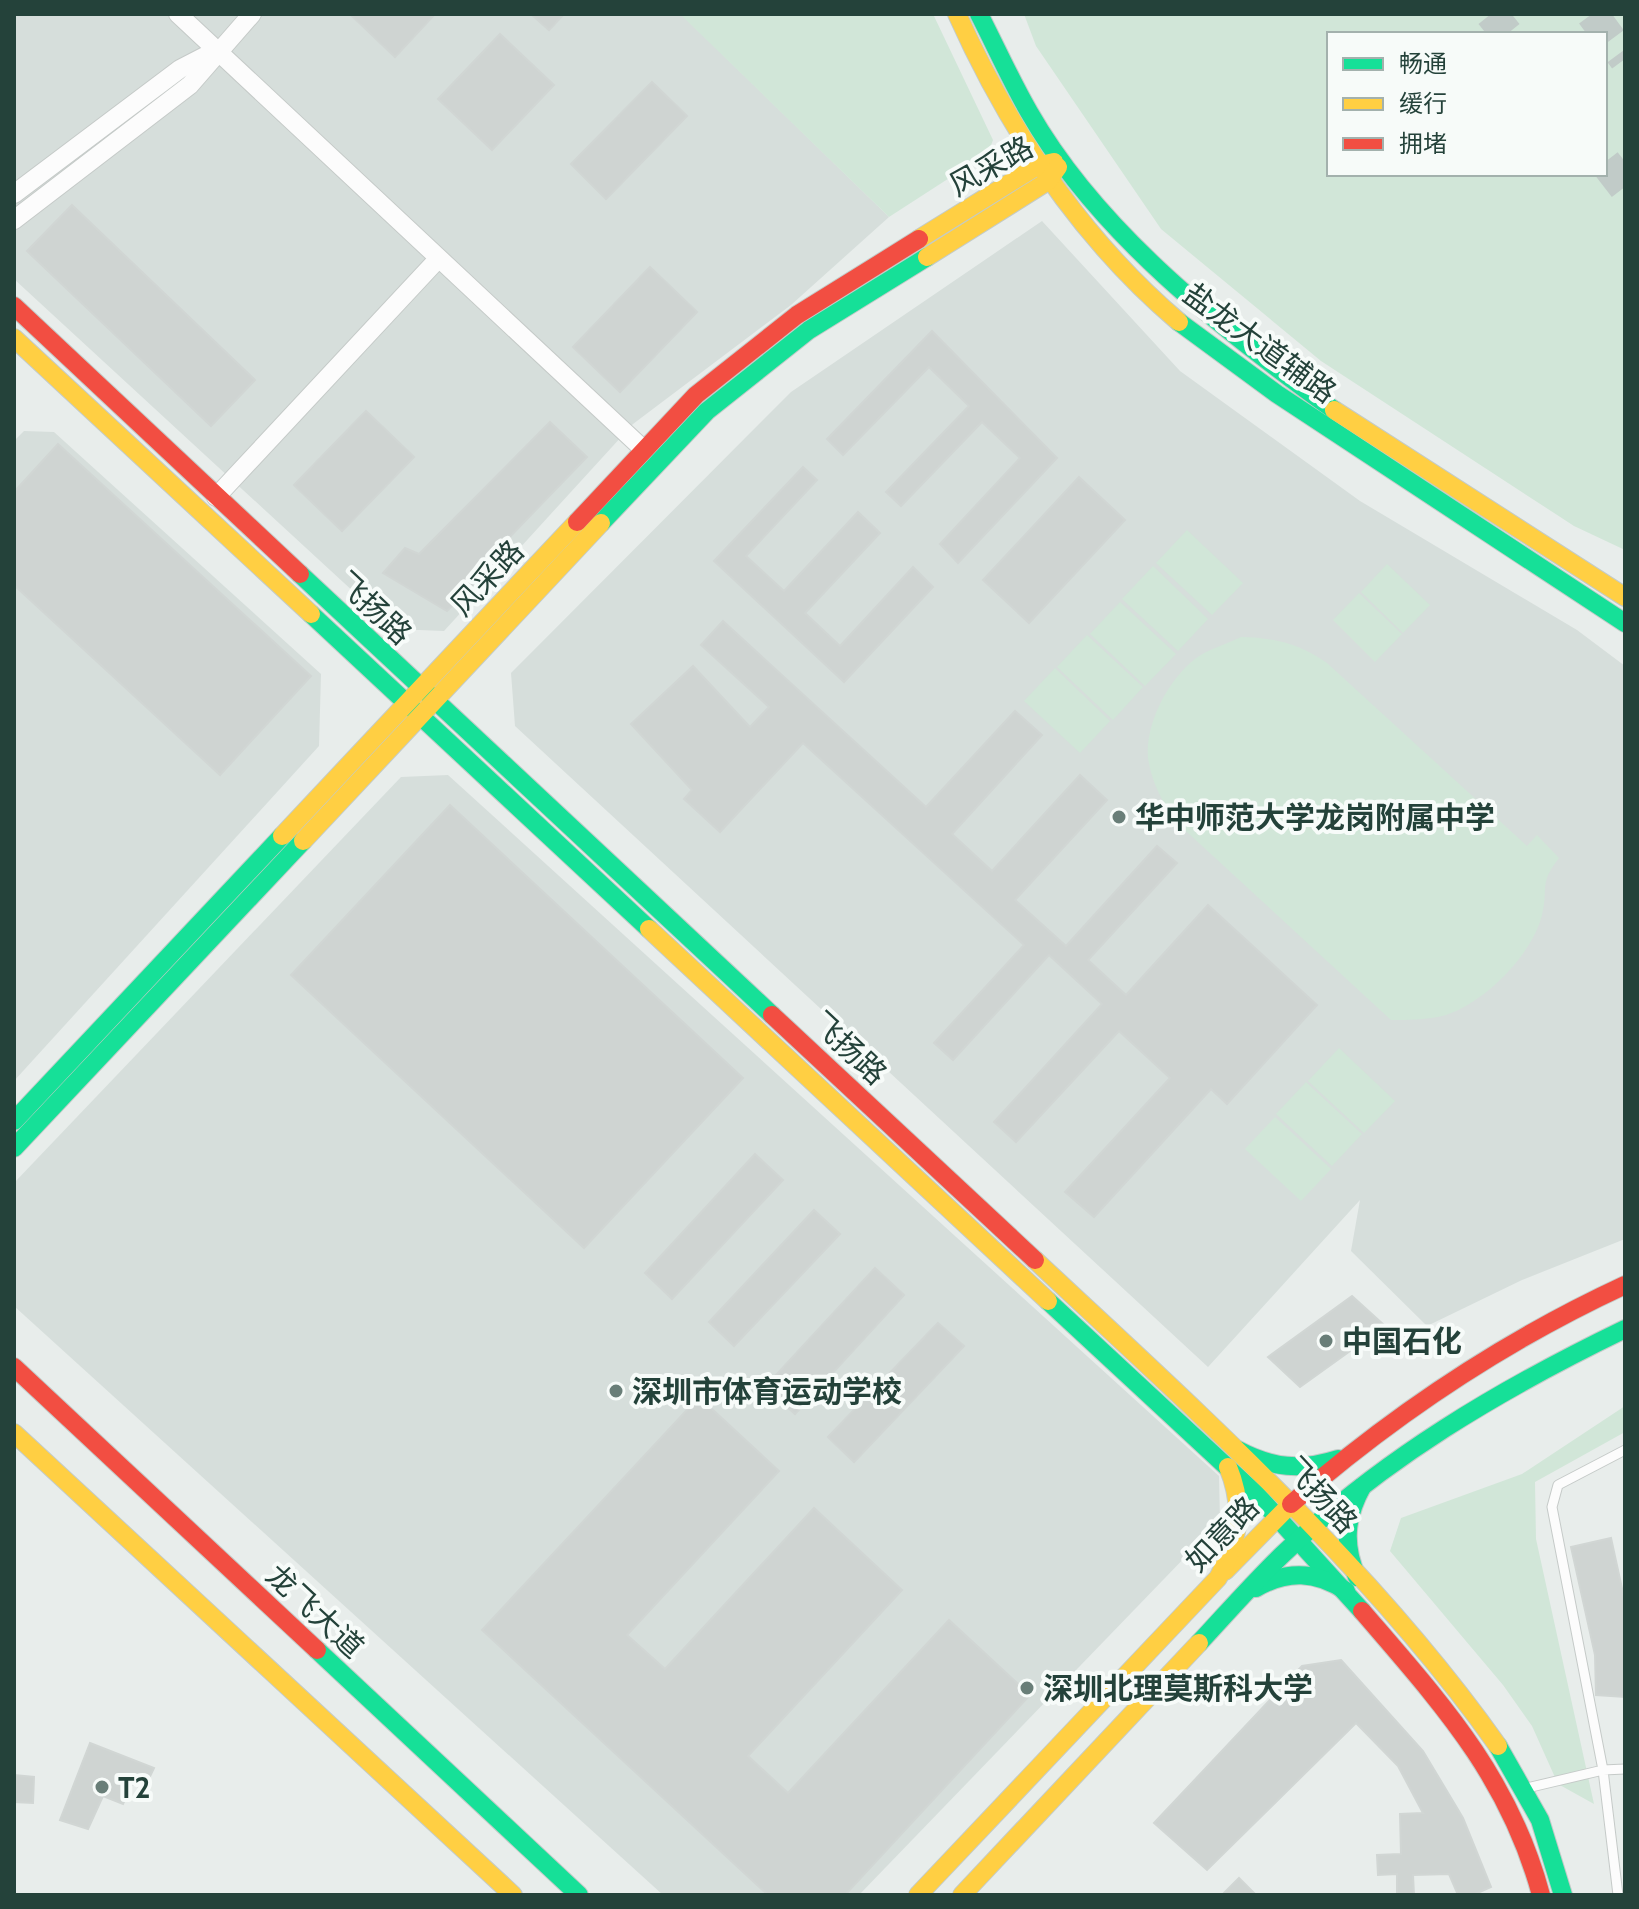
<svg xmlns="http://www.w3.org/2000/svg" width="1639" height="1909" viewBox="0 0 1639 1909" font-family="Cabin,'Noto Sans SC',sans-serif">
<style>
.built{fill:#d6dedb}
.green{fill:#d1e6d8;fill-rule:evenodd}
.building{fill:#cfd4d2;stroke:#d1d6d4;stroke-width:2}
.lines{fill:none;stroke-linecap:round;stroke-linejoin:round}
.highway-tunnel{stroke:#c1cbc8;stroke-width:32;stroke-dasharray:32 16;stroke-linecap:butt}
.lane-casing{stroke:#c5cac8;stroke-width:11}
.street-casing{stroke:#c5cac8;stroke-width:20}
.fast-casing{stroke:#c3cbc8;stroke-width:20}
.slow-casing{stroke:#c3cbc8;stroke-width:20}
.jam-casing{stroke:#c3cbc8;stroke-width:20}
.lane{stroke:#fcfcfc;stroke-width:9}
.street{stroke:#fcfcfc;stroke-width:18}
.fast{stroke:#16e098;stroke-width:18}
.slow{stroke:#ffcf43;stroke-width:18}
.jam{stroke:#f24e42;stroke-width:18}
.poi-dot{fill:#697e78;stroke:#f7fbf9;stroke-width:3}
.labels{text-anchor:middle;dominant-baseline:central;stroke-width:8;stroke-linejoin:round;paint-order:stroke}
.street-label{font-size:30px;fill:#24423a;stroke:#f7fbf9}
.poi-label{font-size:30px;font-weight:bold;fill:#24423a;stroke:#f7fbf9;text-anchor:start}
</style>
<rect width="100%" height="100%" fill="#e8edeb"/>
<g class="built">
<path d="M 14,14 L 681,14 L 889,217 L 791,305 L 633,424 L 444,631 L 394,629 L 14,279 Z"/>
<path d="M 1042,221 L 1180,371 L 1360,501 L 1577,630 L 1625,666 L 1625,1239 L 1522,1280 L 1427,1326 L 1351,1251 L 1360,1200 L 1208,1367 L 515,726 L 511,673 L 791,392 Z"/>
<path d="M 24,431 L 54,432 L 321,674 L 319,746 L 14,1081 L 14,441 Z"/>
<path d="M 448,775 L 1219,1476 L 1220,1521 L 859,1895 L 663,1895 L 14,1306 L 14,1183 L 401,777 Z"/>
</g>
<g class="green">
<path d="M 680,14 L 933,14 L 993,140 L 988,153 L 889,217 Z"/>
<path d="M 1024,14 L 1625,14 L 1625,550 L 1574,526 L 1321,361 L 1161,229 L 1036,46 ZM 1329,34 L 1605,34 L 1605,174 L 1329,174 Z"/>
<path d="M 1187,530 L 1243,583 L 1212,615 L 1156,563 Z"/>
<path d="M 1387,564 L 1430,605 L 1403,633 L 1361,592 Z"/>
<path d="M 1153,566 L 1208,619 L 1178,651 L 1122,599 Z"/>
<path d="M 1359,593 L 1402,634 L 1375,662 L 1333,620 Z"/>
<path d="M 1120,602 L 1176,654 L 1145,686 L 1090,634 Z"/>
<path d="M 1087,635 L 1143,687 L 1113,720 L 1057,667 Z"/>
<path d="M 1241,637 C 1275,638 1299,643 1327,663 L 1527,846 L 1537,835 L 1559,858 C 1538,885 1549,887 1542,915 C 1532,955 1485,1002 1446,1015 C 1428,1020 1409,1020 1391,1020 L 1175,821 C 1163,803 1151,781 1148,758 C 1145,723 1169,679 1195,659 C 1208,649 1227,644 1241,637 Z"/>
<path d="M 1055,668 L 1110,721 L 1080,753 L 1024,701 Z"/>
<path d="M 1339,1048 L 1395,1101 L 1364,1133 L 1308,1081 Z"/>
<path d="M 1306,1082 L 1362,1134 L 1332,1166 L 1276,1114 Z"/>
<path d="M 1275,1117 L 1331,1169 L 1301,1201 L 1245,1149 Z"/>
<path d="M 1625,1406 L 1625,1432 L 1535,1482 L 1536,1539 L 1594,1804 L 1558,1784 L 1532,1726 L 1503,1685 L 1390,1551 L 1401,1518 L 1522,1474 Z"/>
</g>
<g class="building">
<path d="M 350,14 L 435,14 L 395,57 Z"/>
<path d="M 531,14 L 564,14 L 549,30 Z"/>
<path d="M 500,34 L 554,85 L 492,150 L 438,99 Z"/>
<path d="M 652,82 L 687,116 L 606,199 L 571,164 Z"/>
<path d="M 72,205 L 255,380 L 211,426 L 27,251 Z"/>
<path d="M 650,267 L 697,312 L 620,392 L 573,347 Z"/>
<path d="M 932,331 L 1057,458 L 958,563 L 940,544 L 1020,458 L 982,422 L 901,506 L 886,492 L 969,406 L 929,367 L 843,455 L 827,439 Z"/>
<path d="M 366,411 L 414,457 L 342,531 L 294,485 Z"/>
<path d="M 550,422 L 587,457 L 501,546 L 507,551 L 447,611 L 383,573 L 405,548 L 419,554 Z"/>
<path d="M 58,444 L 311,676 L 220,775 L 14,585 L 14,492 Z"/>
<path d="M 803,467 L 817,480 L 746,556 L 784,591 L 858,512 L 880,533 L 805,613 L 840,646 L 913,567 L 933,587 L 844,682 L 714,561 Z"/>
<path d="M 1079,477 L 1125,520 L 1029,623 L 983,580 Z"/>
<path d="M 723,621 L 926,807 L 1015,711 L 1042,735 L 952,834 L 992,871 L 1080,775 L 1107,800 L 1015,900 L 1066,946 L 1157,846 L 1177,863 L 1088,960 L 1126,995 L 1208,905 L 1317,1005 L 1227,1104 L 1211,1089 L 1094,1217 L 1065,1192 L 1170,1078 L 1119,1031 L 1016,1142 L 994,1122 L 1102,1004 L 1049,955 L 953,1060 L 934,1043 L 1024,945 L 803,743 L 720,832 L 684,799 L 692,790 L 631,724 L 693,666 L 750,727 L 769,707 L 701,645 Z"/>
<path d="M 450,805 L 743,1078 L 584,1248 L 291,975 Z"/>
<path d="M 755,1154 L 783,1180 L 672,1299 L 645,1273 Z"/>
<path d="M 814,1210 L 840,1234 L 734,1346 L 709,1322 Z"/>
<path d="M 875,1268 L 904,1295 L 795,1414 L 765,1387 Z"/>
<path d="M 1352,1296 L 1385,1326 L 1300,1387 L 1268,1357 Z"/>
<path d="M 938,1323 L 964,1346 L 854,1462 L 828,1437 Z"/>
<path d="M 699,1397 L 779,1471 L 627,1635 L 665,1669 L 814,1508 L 902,1590 L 748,1756 L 788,1793 L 949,1620 L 1030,1695 L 845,1895 L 768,1895 L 482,1630 Z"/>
<path d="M 1611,1538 L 1625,1602 L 1625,1697 L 1596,1695 L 1595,1655 L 1571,1547 Z"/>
<path d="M 1341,1660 L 1423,1751 L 1463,1818 L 1491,1887 L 1473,1895 L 1458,1895 L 1449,1874 L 1413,1875 L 1414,1895 L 1397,1895 L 1397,1874 L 1378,1875 L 1377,1855 L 1401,1854 L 1400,1814 L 1423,1813 L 1398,1766 L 1356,1723 L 1207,1870 L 1154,1823 L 1302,1666 Z"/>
<path d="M 90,1743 L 154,1768 L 144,1789 L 132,1784 L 123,1804 L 103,1796 L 88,1829 L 60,1820 Z"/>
<path d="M 14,1775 L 34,1777 L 33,1803 L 14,1802 Z"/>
<path d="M 1239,1878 L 1256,1895 L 1222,1895 Z"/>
</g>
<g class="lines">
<g class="highway-tunnel">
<path d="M 1491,14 L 1507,34"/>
<path d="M 1592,14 L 1625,59"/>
<path d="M 1605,162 L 1625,188"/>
</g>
<defs>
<g id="lane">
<path d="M 1527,1788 L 1603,1770 L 1552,1507 L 1558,1485 L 1625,1450"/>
<path d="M 1618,1895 L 1603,1770 L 1625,1769"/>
</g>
<g id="street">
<path d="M 178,14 L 643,449"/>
<path d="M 14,194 L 180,69 L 211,53"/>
<path d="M 14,220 L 190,85 L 252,14"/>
<path d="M 216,497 L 438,259"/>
</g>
<g id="fast">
<path d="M 979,14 C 996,47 1011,81 1029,112 C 1098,233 1223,330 1334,410"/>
<path d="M 1179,322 L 1277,394 L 1625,623"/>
<path d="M 601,523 L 707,411 L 809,330 L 927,257"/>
<path d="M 300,574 L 772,1015"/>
<path d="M 311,614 L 649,929"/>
<path d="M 14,1121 L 282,836"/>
<path d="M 14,1148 L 303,841"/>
<path d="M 1048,1301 L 1256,1494 L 1362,1611"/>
<path d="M 1238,1450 C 1272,1468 1301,1471 1338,1459"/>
<path d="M 1357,1577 C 1343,1545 1345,1518 1362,1487"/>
<path d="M 1256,1588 C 1287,1570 1316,1571 1346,1591"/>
<path d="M 1199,1643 C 1226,1614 1253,1583 1282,1555 C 1382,1459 1501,1389 1625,1329"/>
<path d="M 317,1650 L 579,1895"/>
<path d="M 1498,1746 L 1540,1820 L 1563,1895"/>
</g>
<g id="slow">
<path d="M 957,14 C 1010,132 1080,238 1179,322"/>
<path d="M 919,239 L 1037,166 L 1054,162"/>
<path d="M 927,257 L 1048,181 L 1058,167"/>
<path d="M 14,338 L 311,614"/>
<path d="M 1334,410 L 1625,597"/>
<path d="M 282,836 L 577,522"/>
<path d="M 303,841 L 601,523"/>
<path d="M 649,929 L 1048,1301"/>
<path d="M 1035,1260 C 1196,1411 1370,1565 1498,1746"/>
<path d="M 14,1433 L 513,1895"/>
<path d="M 1225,1571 L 1289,1506"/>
<path d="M 918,1895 L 1218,1578 C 1239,1540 1245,1508 1228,1467"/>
<path d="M 962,1895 L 1199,1643"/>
</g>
<g id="jam">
<path d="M 14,306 L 300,574"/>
<path d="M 577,522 L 696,395 L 797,315 L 919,239"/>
<path d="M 772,1015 L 1035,1260"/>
<path d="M 14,1367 L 317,1650"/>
<path d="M 1291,1504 C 1393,1415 1502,1342 1625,1285"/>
<path d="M 1362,1611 C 1440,1702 1509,1776 1541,1895"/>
</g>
</defs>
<use href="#lane" class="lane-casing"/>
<use href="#street" class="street-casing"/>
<use href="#fast" class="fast-casing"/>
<use href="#slow" class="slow-casing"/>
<use href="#jam" class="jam-casing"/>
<use href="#lane" class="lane"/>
<use href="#street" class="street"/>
<use href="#fast" class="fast"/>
<use href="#slow" class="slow"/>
<use href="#jam" class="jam"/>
</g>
<g class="poi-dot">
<circle cx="1119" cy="817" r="8"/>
<circle cx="1326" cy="1341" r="8"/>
<circle cx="616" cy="1391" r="8"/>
<circle cx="1027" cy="1688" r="8"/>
<circle cx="102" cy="1787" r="8"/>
</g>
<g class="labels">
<g class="street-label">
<text transform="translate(991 166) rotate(-29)">风采路</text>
<text transform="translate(1260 343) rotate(36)">盐龙大道辅路</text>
<text transform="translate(487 578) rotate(-47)">风采路</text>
<text transform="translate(374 608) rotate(43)">飞扬路</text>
<text transform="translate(849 1048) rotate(43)">飞扬路</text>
<text transform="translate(1321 1495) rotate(47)">飞扬路</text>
<text transform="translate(1222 1534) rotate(-46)">如意路</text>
<text transform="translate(315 1611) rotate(43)">龙飞大道</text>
</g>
<g class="poi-label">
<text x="1135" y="817">华中师范大学龙岗附属中学</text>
<text x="1342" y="1341">中国石化</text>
<text x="632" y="1391">深圳市体育运动学校</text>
<text x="1043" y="1688">深圳北理莫斯科大学</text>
<text x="118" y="1787">T2</text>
</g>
</g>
<rect width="1639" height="1909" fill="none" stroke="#24423a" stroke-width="32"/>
<rect x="1327" y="32" width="280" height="144" fill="#f7fbf9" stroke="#a3b1ad" stroke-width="2"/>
<rect x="1343" y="58" width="40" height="12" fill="#16e098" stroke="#a3b1ad" stroke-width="2"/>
<text x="1399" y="72" font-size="24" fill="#24423a">畅通</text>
<rect x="1343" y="98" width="40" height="12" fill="#ffcf43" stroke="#a3b1ad" stroke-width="2"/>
<text x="1399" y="112" font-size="24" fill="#24423a">缓行</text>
<rect x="1343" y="138" width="40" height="12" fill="#f24e42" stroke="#a3b1ad" stroke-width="2"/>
<text x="1399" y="152" font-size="24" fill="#24423a">拥堵</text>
</svg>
